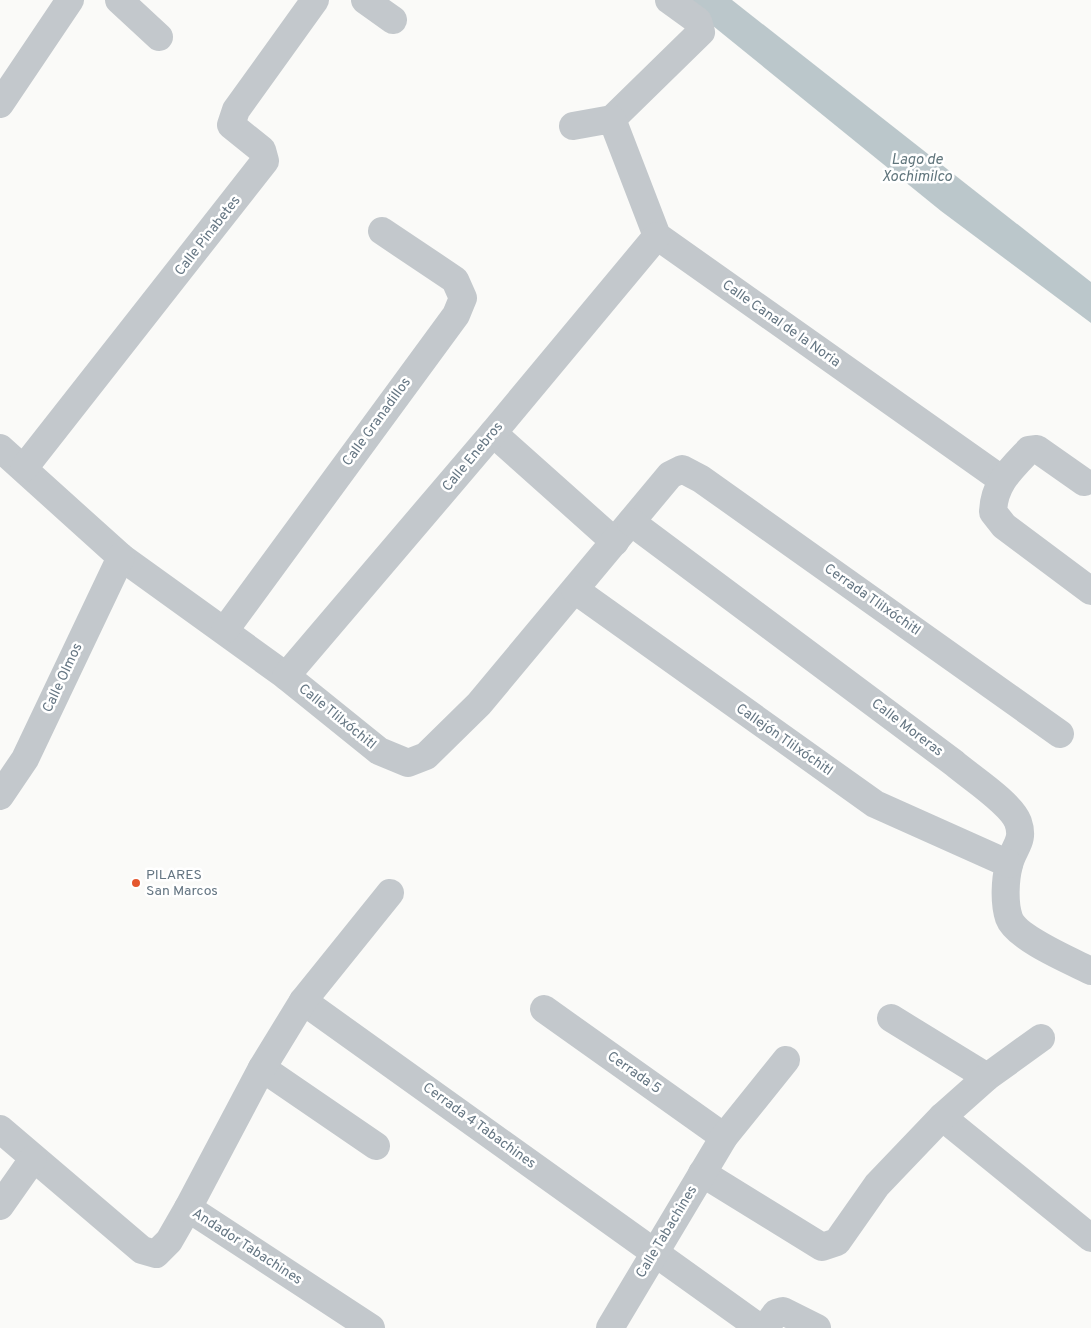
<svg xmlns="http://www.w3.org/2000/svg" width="1091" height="1328" viewBox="0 0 1091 1328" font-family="Overpass,sans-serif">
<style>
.water{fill:#bbc7cb}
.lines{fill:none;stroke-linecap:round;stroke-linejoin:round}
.minor{stroke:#c3c8cc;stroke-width:28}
.poi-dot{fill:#e4572e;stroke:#fff;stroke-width:2}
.labels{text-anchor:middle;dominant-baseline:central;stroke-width:5;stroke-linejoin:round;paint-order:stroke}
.street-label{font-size:14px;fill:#657683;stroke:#fff}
.poi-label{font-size:14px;fill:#657683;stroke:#fff;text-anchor:start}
.water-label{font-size:15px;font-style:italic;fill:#60757c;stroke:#fff}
</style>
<rect width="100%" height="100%" fill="#fafaf8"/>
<path class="water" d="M 681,0 L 732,0 L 1091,282 L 1091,323 L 941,211 Z"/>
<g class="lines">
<g class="minor">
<path d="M 119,0 L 159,37"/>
<path d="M 365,0 L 393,20"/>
<path d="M 0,104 L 70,0"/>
<path d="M 612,119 L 701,32 L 698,21 L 669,0"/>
<path d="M 573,126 L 612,119 L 657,236 L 1001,479"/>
<path d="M 493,433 L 615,542"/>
<path d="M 0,448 L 121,557 L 286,676 L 379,751 L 408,763 L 426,756 L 479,704 L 670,475 L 682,469 L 701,479 L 1060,734"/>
<path d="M 24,468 L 265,161 L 262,150 L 231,125 L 236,110 L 315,0"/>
<path d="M 1084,482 L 1037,449 L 1029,450 C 1010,470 994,484 993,512 L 1004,526 L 1091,591"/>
<path d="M 631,522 L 954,763 C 970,777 1011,803 1018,822 C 1025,842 1013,847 1009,865 C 1005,880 1004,903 1009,918 C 1016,938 1071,961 1091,971"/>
<path d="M 575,590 L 875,804 L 1009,864"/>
<path d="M 225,630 L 456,315 L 463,298 L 455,280 L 382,231"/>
<path d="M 286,676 L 493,433 L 657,236"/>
<path d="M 0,796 L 25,759 L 121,557"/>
<path d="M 303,1001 L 760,1328"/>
<path d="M 544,1009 L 724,1137"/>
<path d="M 891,1018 L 987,1077"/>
<path d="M 262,1068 L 376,1146"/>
<path d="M 942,1117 L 1091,1238"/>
<path d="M 0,1129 L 142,1250 L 156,1254 L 169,1241 L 188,1208 L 371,1328"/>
<path d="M 702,1173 L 822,1247 L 837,1242 L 877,1185 L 942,1117 L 987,1077 L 1041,1038"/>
<path d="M 0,1206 L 33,1159"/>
<path d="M 188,1208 L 262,1068 L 303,1001 L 390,893"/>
<path d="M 610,1328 L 724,1137 L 786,1060"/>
<path d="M 765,1328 L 776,1313 L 783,1311 L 817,1328"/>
</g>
</g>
<circle class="poi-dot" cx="136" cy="883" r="5"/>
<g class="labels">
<g class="street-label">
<text transform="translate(208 236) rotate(-52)">Calle Pinabetes</text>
<text transform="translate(781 324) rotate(35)">Calle Canal de la Noria</text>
<text transform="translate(377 422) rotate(-54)">Calle Granadillos</text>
<text transform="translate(473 457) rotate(-50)">Calle Enebros</text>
<text transform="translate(872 600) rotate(35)">Cerrada Tlilxóchitl</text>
<text transform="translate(63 678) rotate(-65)">Calle Olmos</text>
<text transform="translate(337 717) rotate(39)">Calle Tlilxóchitl</text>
<text transform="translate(907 728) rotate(37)">Calle Moreras</text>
<text transform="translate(784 740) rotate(35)">Callejón Tlilxóchitl</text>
<text transform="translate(634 1073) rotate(35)">Cerrada 5</text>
<text transform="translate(479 1126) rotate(36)">Cerrada 4 Tabachines</text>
<text transform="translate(667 1232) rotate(-59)">Calle Tabachines</text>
<text transform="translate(247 1247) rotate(33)">Andador Tabachines</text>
</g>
<g class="poi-label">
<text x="146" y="875">PILARES<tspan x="146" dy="16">San Marcos</tspan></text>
</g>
<g class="water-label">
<text x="917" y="160">Lago de<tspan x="917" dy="17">Xochimilco</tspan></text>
</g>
</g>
</svg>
